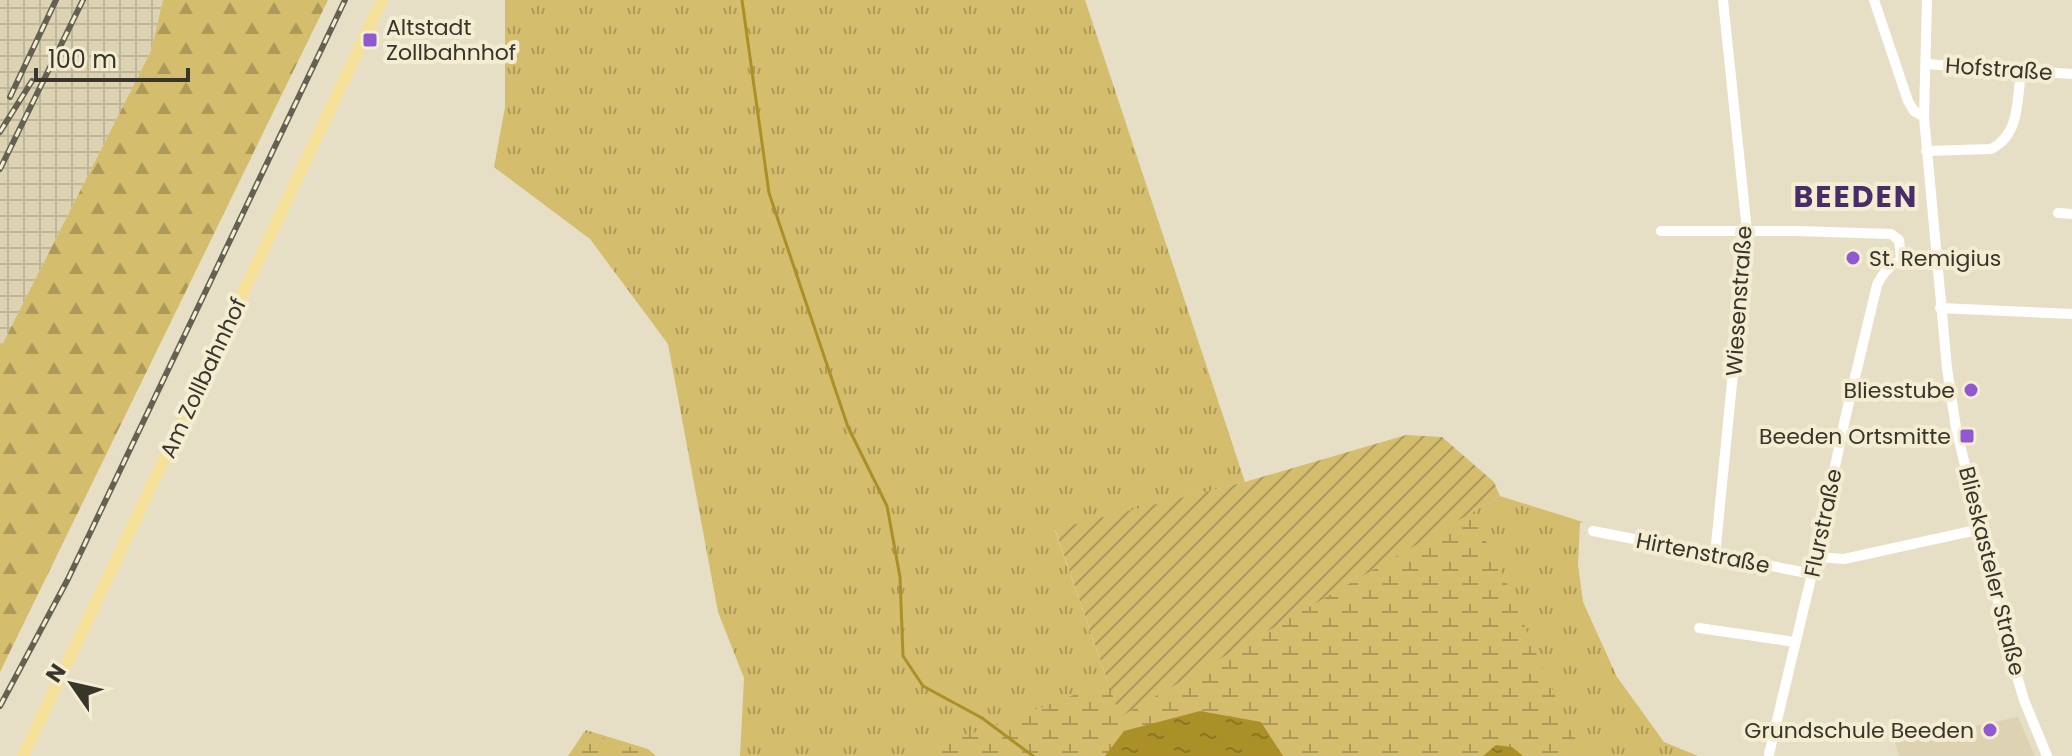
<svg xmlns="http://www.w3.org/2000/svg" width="2072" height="756" viewBox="0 0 2072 756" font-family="Poppins,sans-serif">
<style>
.built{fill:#ddd3b2}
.industrial{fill:url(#industrial-grid)}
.grass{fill:url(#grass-tufts)}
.forest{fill:url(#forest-firs)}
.wetland{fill:url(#wetland-marsh)}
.garden{fill:url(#garden-furrows)}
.water{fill:url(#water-ripples)}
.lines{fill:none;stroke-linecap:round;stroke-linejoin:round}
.stream{stroke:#ab9028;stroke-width:3}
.minor{stroke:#fff;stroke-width:10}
.major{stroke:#f4e099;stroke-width:12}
.rail-casing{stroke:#646052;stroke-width:6}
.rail{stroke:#f4edd2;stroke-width:3;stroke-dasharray:9;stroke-linecap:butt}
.poi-dot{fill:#9059d1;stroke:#f4edd2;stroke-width:3}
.labels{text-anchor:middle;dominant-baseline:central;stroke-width:8;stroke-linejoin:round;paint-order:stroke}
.poi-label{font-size:22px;fill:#38352b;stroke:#f4edd2;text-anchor:end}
.street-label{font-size:22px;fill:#38352b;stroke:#f4edd2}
.district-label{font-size:30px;font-weight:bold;letter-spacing:2px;fill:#482e68;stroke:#f4edd2}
</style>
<defs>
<pattern id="industrial-grid" width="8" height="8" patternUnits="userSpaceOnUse" patternTransform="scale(2)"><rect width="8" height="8" fill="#ddd3b2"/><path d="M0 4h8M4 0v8" fill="none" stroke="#beb699"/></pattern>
<pattern id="grass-tufts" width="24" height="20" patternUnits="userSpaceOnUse" patternTransform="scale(2)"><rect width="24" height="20" fill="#d4bd6d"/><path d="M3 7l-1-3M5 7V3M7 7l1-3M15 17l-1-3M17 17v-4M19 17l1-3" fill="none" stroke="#ad9a5a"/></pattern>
<pattern id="forest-firs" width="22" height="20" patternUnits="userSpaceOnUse" patternTransform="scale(2)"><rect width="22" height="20" fill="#d4bd6d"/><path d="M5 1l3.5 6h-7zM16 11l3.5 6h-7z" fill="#ad9a5a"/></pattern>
<pattern id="wetland-marsh" width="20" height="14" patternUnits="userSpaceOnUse" patternTransform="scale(2)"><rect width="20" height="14" fill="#d4bd6d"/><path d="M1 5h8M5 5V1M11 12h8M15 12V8" fill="none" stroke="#ad9a5a"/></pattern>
<pattern id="garden-furrows" width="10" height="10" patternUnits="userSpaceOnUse" patternTransform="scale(2)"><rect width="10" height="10" fill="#d4bd6d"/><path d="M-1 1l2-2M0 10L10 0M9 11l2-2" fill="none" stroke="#ad9a5a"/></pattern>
<pattern id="water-ripples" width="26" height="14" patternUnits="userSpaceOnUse" patternTransform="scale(2)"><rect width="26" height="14" fill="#ab9028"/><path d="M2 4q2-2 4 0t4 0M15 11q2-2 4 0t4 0" fill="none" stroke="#8c7623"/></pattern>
</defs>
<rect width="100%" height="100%" fill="#e7dfc5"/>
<path class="built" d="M 2018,717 L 2035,756 L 1899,756 L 1895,743 Z"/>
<path class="industrial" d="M 0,0 L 163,0 L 151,51 L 3,343 L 0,344 Z"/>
<g class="grass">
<path d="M 505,0 L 1085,0 L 1245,482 L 1055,530 L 1120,717 L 1500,496 L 1583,522 L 1580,523 L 1578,564 L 1583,602 L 1617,677 L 1664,742 L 1698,756 L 740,756 L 744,678 L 718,612 L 668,344 L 590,239 L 494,167 L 505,107 Z"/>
<path d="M 586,730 L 648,749 L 656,756 L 568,756 Z"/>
</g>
<path class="forest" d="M 163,0 L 328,0 L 0,672 L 0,344 L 3,343 L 151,51 Z"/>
<g class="wetland">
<path d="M 1467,512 C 1494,548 1508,586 1525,627 C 1543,671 1563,714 1584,756 L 912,756 L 1233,635 Z"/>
<path d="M 584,732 L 642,751 L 650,756 L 569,756 Z"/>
</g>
<path class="garden" d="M 1406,435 L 1442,437 L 1494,482 L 1500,496 L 1120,717 L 1055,529 L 1245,482 Z"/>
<g class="water">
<path d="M 1200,711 L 1261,722 L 1283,756 L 1105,756 L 1124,731 Z"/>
<path d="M 1496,745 L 1512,747 L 1523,756 L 1483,756 Z"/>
</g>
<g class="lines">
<path class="stream" d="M 742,0 L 769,193 L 848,427 L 887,506 L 900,577 L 903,656 L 923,686 L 982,718 L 1033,756"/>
<g class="minor">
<path d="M 1874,0 L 1908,101 L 1914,111 L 1924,117"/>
<path d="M 1927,0 L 1924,117 L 1947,368 L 1956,428 L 2013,663 L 2024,700 L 2047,756"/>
<path d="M 1926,64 L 2072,74"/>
<path d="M 1926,151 L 1991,149 C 2020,135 2017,100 2021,71"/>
<path d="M 2058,213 L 2072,214"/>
<path d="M 1661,231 L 1796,231 L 1891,234 L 1899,240 L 1901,259"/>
<path d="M 1940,308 L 2072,314"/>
<path d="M 1593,531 L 1812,574"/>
<path d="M 1715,555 L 1747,231 L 1723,0"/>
<path d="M 1816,557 L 1844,559 L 1981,529"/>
<path d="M 1699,628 L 1795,642"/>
<path d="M 1769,754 L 1816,557 L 1845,419 L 1877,285 C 1892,255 1906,260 1936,260"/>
</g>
<path class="major" d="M 23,756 L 382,0"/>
<defs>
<g id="rail">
<path d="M 10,97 L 56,0"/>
<path d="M 0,132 L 32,81"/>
<path d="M 0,169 L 83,0"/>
<path d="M 0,706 L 68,579 L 345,0"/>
</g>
</defs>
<use href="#rail" class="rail-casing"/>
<use href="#rail" class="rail"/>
</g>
<g class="poi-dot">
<rect x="362" y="32" width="16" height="16" rx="4"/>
<circle cx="1853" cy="258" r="8"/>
<circle cx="1971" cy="390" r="8"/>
<rect x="1959" y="428" width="16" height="16" rx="4"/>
<circle cx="1990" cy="730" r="8"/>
</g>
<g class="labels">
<g class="poi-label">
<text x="386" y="27" text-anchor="start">Altstadt<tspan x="386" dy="25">Zollbahnhof</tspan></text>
<text x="1869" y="258" text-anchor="start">St. Remigius</text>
<text x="1955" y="390">Bliesstube</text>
<text x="1951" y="436">Beeden Ortsmitte</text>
<text x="1974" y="730">Grundschule Beeden</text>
</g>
<g class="street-label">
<text transform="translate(1999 69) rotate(4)">Hofstraße</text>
<text transform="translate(1739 301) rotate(-86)">Wiesenstraße</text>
<text transform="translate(203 378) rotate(-65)">Am Zollbahnhof</text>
<text transform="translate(1823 523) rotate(-78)">Flurstraße</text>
<text transform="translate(1703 553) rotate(11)">Hirtenstraße</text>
<text transform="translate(1992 571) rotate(76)">Blieskasteler Straße</text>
</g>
<g class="district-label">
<text x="1856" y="196">BEEDEN</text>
</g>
</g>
<g transform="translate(72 684) rotate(304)" stroke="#f4edd2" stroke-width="6" paint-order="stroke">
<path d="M0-6L14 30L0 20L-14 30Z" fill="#38352b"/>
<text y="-12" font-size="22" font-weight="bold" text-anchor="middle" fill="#38352b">N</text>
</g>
<path d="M36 68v12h152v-12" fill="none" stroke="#38352b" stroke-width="4"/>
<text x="48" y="68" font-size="24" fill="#38352b" stroke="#f4edd2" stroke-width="6" paint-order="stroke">100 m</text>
</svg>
